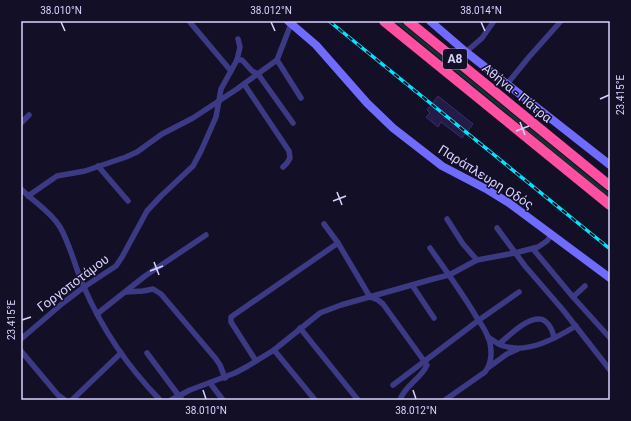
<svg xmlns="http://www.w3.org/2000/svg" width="631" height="421" viewBox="0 0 631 421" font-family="Roboto,sans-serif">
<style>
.green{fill:#12302f}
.building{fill:#241b47;stroke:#3b2d73}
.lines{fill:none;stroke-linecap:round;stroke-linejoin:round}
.street{stroke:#3d3a85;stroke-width:5.5}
.secondary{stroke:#6f6bff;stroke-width:8}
.highway{stroke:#ff4fa3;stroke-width:10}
.rail-casing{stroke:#00e5ff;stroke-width:3.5}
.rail{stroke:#130f26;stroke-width:2;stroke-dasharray:6;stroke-linecap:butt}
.ticks{fill:none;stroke:#d9d4ff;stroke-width:1.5}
.labels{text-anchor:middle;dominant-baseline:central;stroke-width:3;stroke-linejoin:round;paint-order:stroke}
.shield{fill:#130f26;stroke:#9e99be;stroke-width:1}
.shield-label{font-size:12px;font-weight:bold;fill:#d9d4ff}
.street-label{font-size:13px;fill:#d9d4ff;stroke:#130f26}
.neatline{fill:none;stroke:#d9d4ff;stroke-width:1.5}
.ticks-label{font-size:10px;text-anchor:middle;fill:#d9d4ff}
</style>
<rect width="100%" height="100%" fill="#130f26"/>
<path class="green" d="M 394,21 L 399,21 L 610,194 L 610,198 Z"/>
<path class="building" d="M 438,96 L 473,124 L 462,138 L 441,122 L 438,127 L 426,117 L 430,113 L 427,110 Z"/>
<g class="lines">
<g class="street">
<path d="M 189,21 L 231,71"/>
<path d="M 466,52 L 482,38 L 494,21"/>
<path d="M 237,60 L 242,60 L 252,71 L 258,74 L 293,123"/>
<path d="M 277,60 L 301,98"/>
<path d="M 244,84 L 289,151 L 290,158 L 287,163 L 283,167"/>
<path d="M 507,84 L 529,57 L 561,21"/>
<path d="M 21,123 L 29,115"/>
<path d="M 98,166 L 128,201"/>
<path d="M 21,189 C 34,202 51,212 60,227 C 71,246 75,268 84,287 C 102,329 128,367 160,400"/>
<path d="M 28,196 L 57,176 L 85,171 L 126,157 L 137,152 L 162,134 L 193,118 L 237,89 L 277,60 L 291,24"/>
<path d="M 447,219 L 463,244 L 477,260"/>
<path d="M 324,224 L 338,243 L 370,297 L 378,300 L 383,304 L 427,365 C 421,379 405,385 400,400"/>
<path d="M 497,228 L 525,266 L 563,310 L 610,370"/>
<path d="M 430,248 C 446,271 463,294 477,318 C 482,325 488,334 490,343 C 492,353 492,363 485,372 L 445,400"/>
<path d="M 533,249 L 573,297 L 610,338"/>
<path d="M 412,285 L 434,318"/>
<path d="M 126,292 L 143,291 L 153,289 L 161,294 L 216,359 L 220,365 L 225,378"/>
<path d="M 573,297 L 585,286"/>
<path d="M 97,314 L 145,276 L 206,235"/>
<path d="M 300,328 L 358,400"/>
<path d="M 488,337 C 493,340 498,345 504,346 C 528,354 556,338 576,326"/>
<path d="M 21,339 L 63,303 L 84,287 L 116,266 L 122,257 L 147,211 L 161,196 L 193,166 L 201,151 L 216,117 L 221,89 L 237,60 L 240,47 L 238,39"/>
<path d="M 499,344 C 509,336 532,312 545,321 C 551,326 553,331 554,338"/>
<path d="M 274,350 L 315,400"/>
<path d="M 21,351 L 58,395 L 65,400"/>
<path d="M 147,353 L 182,400"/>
<path d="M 256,361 L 231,322 L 231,317 L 338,243"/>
<path d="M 489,367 L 507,354 L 518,349"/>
<path d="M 210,383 L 223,400"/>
<path d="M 393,385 L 479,320 L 519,292"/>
<path d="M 72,400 L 121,353"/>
<path d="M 171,400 L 190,390 L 235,373 L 248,366 L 274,350 L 320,313 L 341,305 L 433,279 L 449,275 L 477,260 L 515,253 L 538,247 L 547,241 L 552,234"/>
</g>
<g class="secondary">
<path d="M 288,21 L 316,45 L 367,103 L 393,128 L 442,166 L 488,190 L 509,203 L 610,278"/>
<path d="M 430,21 L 466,52 L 610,165"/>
</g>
<g class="highway">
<path d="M 384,21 L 610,205"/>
<path d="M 408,21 L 610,186"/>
</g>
<defs>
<path id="rail" d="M 329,21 L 610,249"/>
</defs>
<use href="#rail" class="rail-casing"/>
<use href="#rail" class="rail"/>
</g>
<path class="ticks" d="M 61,22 L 65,31M 271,22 L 275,31M 481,22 L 485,31M 600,99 L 609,95M 520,122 L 525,135M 516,131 L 529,126M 337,192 L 342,205M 333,201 L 346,196M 154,262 L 159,275M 150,271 L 163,266M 22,320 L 31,317M 203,390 L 206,399M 413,390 L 416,399"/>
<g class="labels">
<rect class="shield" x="443" y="49" width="24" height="20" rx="3"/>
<g class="shield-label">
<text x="455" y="59">Α8</text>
</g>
<g class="street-label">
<text transform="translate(517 93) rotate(39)">Αθήνα - Πάτρα</text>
<text transform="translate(486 177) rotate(32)">Παράπλευρη Οδός</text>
<text transform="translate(73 283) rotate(-37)">Γοργοποτάμου</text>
</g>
</g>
<rect width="631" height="421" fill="none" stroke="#130f26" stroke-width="44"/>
<rect x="22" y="22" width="587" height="377" class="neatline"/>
<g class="ticks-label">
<text x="61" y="14">38.010°N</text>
<text x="271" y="14">38.012°N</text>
<text x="481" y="14">38.014°N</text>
<text transform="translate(620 95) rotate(-90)" y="4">23.415°E</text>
<text transform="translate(11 320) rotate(-90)" y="4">23.415°E</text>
<text x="206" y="414">38.010°N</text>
<text x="416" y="414">38.012°N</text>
</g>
</svg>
